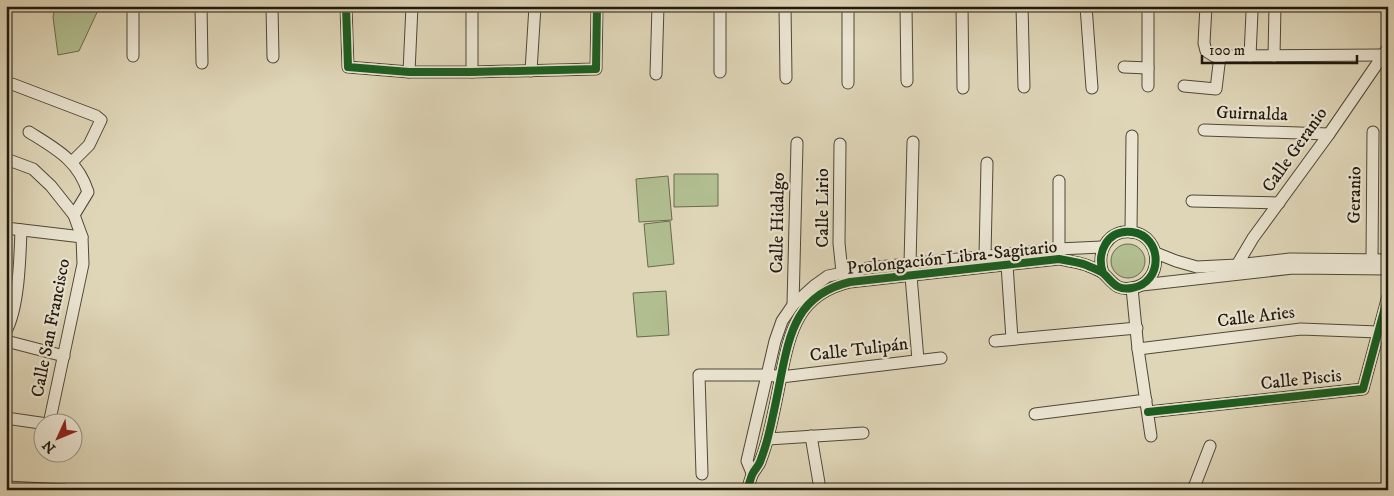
<svg xmlns="http://www.w3.org/2000/svg" width="1394" height="496" viewBox="0 0 1394 496" font-family="'IM FELL DW Pica',serif">
<style>
.green{fill:#b1be90;stroke:#686b4f}
.lines{fill:none;stroke-linecap:round;stroke-linejoin:round}
.minor-casing{stroke:#4f4838;stroke-width:13}
.minor{stroke:#eae4d1;stroke-width:11}
.cycleway-casing{stroke:#eae4d1;stroke-width:11}
.cycleway{stroke:#1b5e20;stroke-width:8}
.labels{text-anchor:middle;dominant-baseline:central;stroke-width:4.5;stroke-linejoin:round;paint-order:stroke}
.street-label{font-size:18px;fill:#1f180e;stroke:#eae4d1}
</style>
<rect width="100%" height="100%" fill="#dfd6b8"/>
<filter id="stains"><feTurbulence type="fractalNoise" baseFrequency=".004" numOctaves="4"/><feColorMatrix values="0 0 0 0 .2 0 0 0 0 .09 0 0 0 0 .02 0 0 0 .5 -.17"/></filter>
<radialGradient id="worn" r=".72"><stop offset=".6" stop-color="#630" stop-opacity="0"/><stop offset="1" stop-color="#630" stop-opacity=".3"/></radialGradient>
<g class="green">
<path d="M 55,6 L 100,6 L 79,51 L 58,55 L 53,17 Z"/>
<path d="M 674,174 L 718,174 L 718,206 L 674,207 Z"/>
<path d="M 668,176 L 672,220 L 639,222 L 636,179 Z"/>
<path d="M 670,221 L 674,264 L 648,267 L 644,224 Z"/>
<circle cx="1128" cy="261" r="17"/>
<path d="M 666,291 L 669,335 L 637,337 L 633,293 Z"/>
</g>
<g class="lines">
<defs>
<g id="minor">
<path d="M 133,6 L 133,56"/>
<path d="M 201,6 L 202,63"/>
<path d="M 272,6 L 273,57"/>
<path d="M 346,6 L 348,67 L 409,72 L 472,72 L 596,69 L 597,6"/>
<path d="M 472,6 L 472,72"/>
<path d="M 720,6 L 720,72"/>
<path d="M 785,6 L 786,78"/>
<path d="M 906,6 L 907,81"/>
<path d="M 962,6 L 963,88"/>
<path d="M 1022,6 L 1024,87"/>
<path d="M 1086,6 L 1092,88"/>
<path d="M 1148,6 L 1148,86"/>
<path d="M 1206,6 L 1204,43 L 1206,51 L 1214,56 L 1382,55"/>
<path d="M 1250,56 L 1252,12"/>
<path d="M 1274,56 L 1275,6"/>
<path d="M 1124,67 L 1148,68"/>
<path d="M 531,71 L 535,6"/>
<path d="M 409,72 L 412,6"/>
<path d="M 656,74 L 658,6"/>
<path d="M 848,83 L 848,6"/>
<path d="M 6,84 L 12,84 L 96,116 L 101,120 L 89,145 L 72,162"/>
<path d="M 1184,86 L 1216,89 L 1220,56"/>
<path d="M 1204,130 L 1329,134"/>
<path d="M 29,132 C 56,149 78,160 88,192 L 74,215"/>
<path d="M 913,142 L 910,264 L 918,360"/>
<path d="M 840,144 L 839,243 L 842,272"/>
<path d="M 6,159 L 33,169 L 51,186 L 74,215 L 82,237 L 83,264 L 49,424"/>
<path d="M 1059,181 L 1059,255"/>
<path d="M 1192,201 L 1279,203"/>
<path d="M 6,228 L 82,237"/>
<path d="M 1131,232 L 1132,136"/>
<path d="M 1156,253 L 1176,261 L 1197,267 L 1237,265 L 1290,259 L 1388,260"/>
<path d="M 985,256 L 987,163"/>
<path d="M 1372,260 L 1373,132"/>
<path d="M 1007,265 L 1012,339"/>
<path d="M 1234,274 L 1237,265 L 1253,238 L 1329,134 L 1388,48"/>
<path d="M 1142,285 L 1293,268 L 1388,269"/>
<path d="M 1132,288 L 1138,349 L 1151,436"/>
<path d="M 793,305 L 797,143"/>
<path d="M 6,331 C 19,307 20,257 21,230"/>
<path d="M 6,341 L 64,356"/>
<path d="M 995,341 L 1137,328"/>
<path d="M 1138,349 L 1301,329 L 1378,332"/>
<path d="M 1148,412 L 1363,389 L 1388,296"/>
<path d="M 1035,414 L 1146,400"/>
<path d="M 6,418 L 47,424"/>
<path d="M 811,436 L 819,483"/>
<path d="M 768,439 L 863,433"/>
<path d="M 752,473 L 747,461 L 775,341 L 782,321 L 793,305 L 814,286 L 828,276 L 868,268 L 1058,249 L 1102,247"/>
<path d="M 702,474 L 699,375 L 769,375 L 781,377 L 941,358"/>
<path d="M 6,487 L 65,490"/>
<path d="M 747,490 C 749,485 750,480 752,475 C 754,470 758,467 760,462 C 763,454 766,445 768,437 C 773,417 777,397 781,376 C 790,331 798,294 850,282 L 1059,259 C 1068,261 1078,262 1086,265 C 1091,267 1099,270 1103,273 C 1113,282 1116,291 1132,288 C 1164,283 1163,236 1132,232 C 1107,229 1096,253 1103,273"/>
<path d="M 1193,490 L 1210,446"/>
</g>
</defs>
<use href="#minor" class="minor-casing"/>
<use href="#minor" class="minor"/>
<defs>
<g id="cycleway">
<path d="M 346,6 L 348,67 L 409,72 L 472,72 L 596,69 L 597,6"/>
<path d="M 1148,412 L 1363,389 L 1388,296"/>
<path d="M 747,490 C 749,485 750,480 752,475 C 754,470 758,467 760,462 C 763,454 766,445 768,437 C 773,417 777,397 781,376 C 790,331 798,294 850,282 L 1059,259 C 1068,261 1078,262 1086,265 C 1091,267 1099,270 1103,273 C 1113,282 1116,291 1132,288 C 1164,283 1163,236 1132,232 C 1107,229 1096,253 1103,273"/>
</g>
</defs>
<use href="#cycleway" class="cycleway-casing"/>
<use href="#cycleway" class="cycleway"/>
</g>
<g class="labels">
<g class="street-label">
<text transform="translate(1252 114) rotate(2)">Guirnalda</text>
<text transform="translate(1295 150) rotate(-55)">Calle Geranio</text>
<text transform="translate(1355 195) rotate(-89)">Geranio</text>
<text transform="translate(823 208) rotate(-90)">Calle Lirio</text>
<text transform="translate(778 223) rotate(-89)">Calle Hidalgo</text>
<text transform="translate(952 258) rotate(-6)">Prolongación Libra-Sagitario</text>
<text transform="translate(1256 317) rotate(-7)">Calle Aries</text>
<text transform="translate(51 328) rotate(-79)">Calle San Francisco</text>
<text transform="translate(859 350) rotate(-7)">Calle Tulipán</text>
<text transform="translate(1301 380) rotate(-6)">Calle Piscis</text>
</g>
</g>
<rect width="1394" height="496" fill="none" stroke="#dfd6b8" stroke-width="25"/>
<rect x="8" y="8" width="1379" height="481" fill="none" stroke="#1f180e" stroke-width="2.5"/>
<rect x="12" y="12" width="1369" height="471" fill="none" stroke="#1f180e"/>
<g transform="translate(58 438) rotate(226)"><circle r="24" fill="#eae4d1" stroke="#999283"/>
<path d="M0-4L9 19L0 12L-9 19Z" fill="#8f2418"/>
<text y="-8" font-size="14" font-weight="bold" text-anchor="middle" fill="#1f180e">N</text>
</g>
<path d="M1202 55v8h155v-8" fill="none" stroke="#1f180e" stroke-width="2.5"/>
<text x="1209" y="55" font-size="15" fill="#1f180e" stroke="#eae4d1" stroke-width="4" paint-order="stroke">100 m</text>
<rect width="100%" height="100%" filter="url(#stains)"/>
<rect width="100%" height="100%" fill="url(#worn)"/>
</svg>
